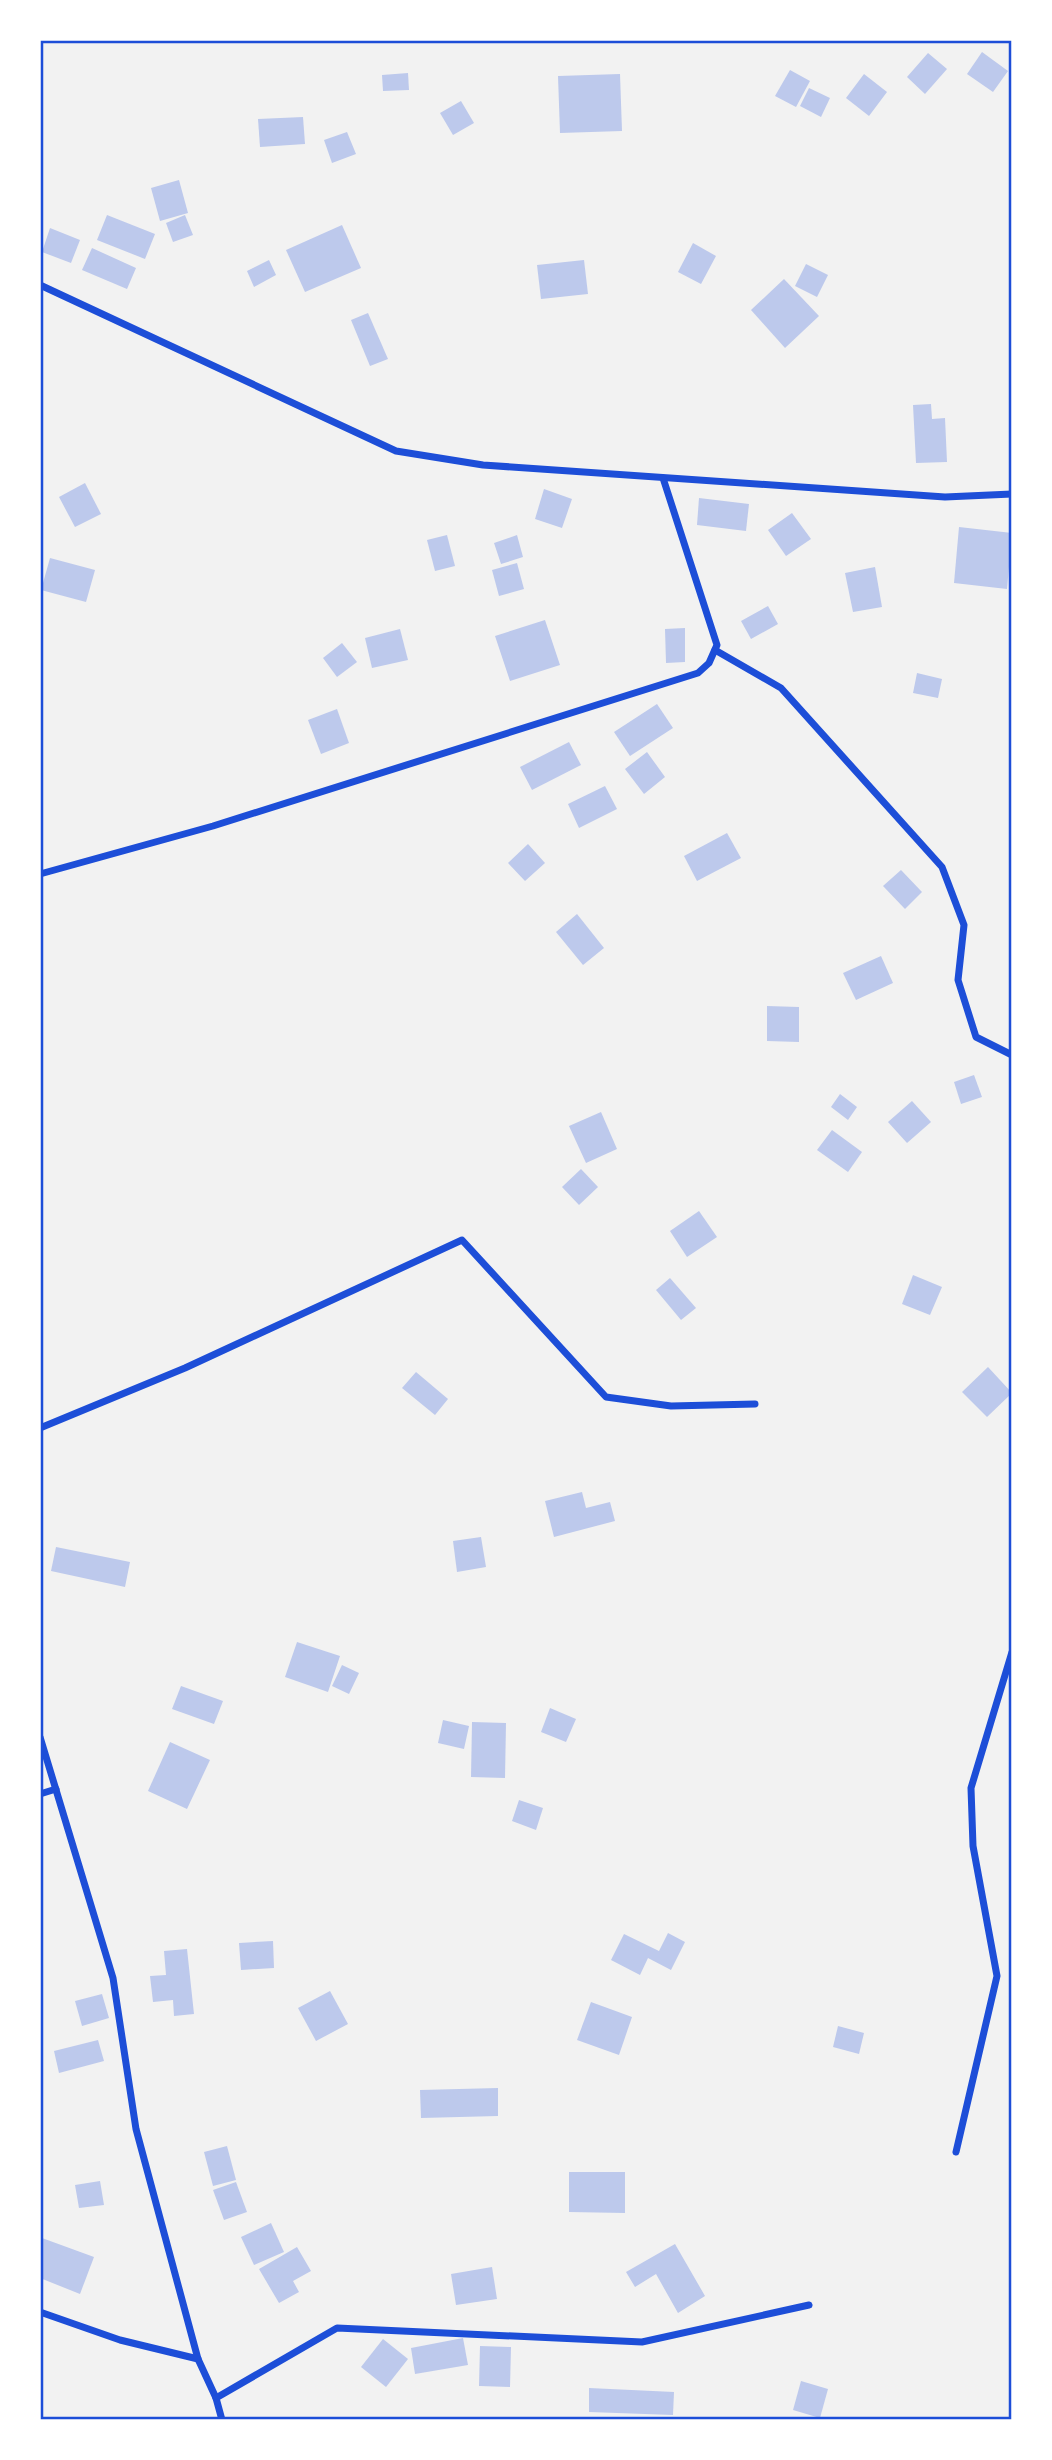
<svg xmlns="http://www.w3.org/2000/svg" width="1052" height="2460" viewBox="0 0 1052 2460" font-family="Lato,sans-serif">
<style>
.building{fill:#bdc9ec}
.lines{fill:none;stroke-linecap:round;stroke-linejoin:round}
.minor{stroke:#1d4ed8;stroke-width:7}
.neatline{fill:none;stroke:#1d4ed8;stroke-width:2.5}
</style>
<rect width="100%" height="100%" fill="#f2f2f2"/>
<g class="building">
<path d="M 982,52 L 1008,71 L 993,92 L 967,74 Z"/>
<path d="M 928,53 L 947,69 L 925,94 L 907,77 Z"/>
<path d="M 790,70 L 810,81 L 796,107 L 775,96 Z"/>
<path d="M 408,73 L 409,90 L 383,91 L 382,75 Z"/>
<path d="M 620,74 L 622,131 L 560,133 L 558,76 Z"/>
<path d="M 864,74 L 887,92 L 869,116 L 846,98 Z"/>
<path d="M 809,88 L 830,98 L 821,117 L 800,106 Z"/>
<path d="M 461,101 L 474,123 L 453,135 L 440,113 Z"/>
<path d="M 303,117 L 305,144 L 260,147 L 258,119 Z"/>
<path d="M 347,132 L 356,154 L 332,163 L 324,140 Z"/>
<path d="M 179,180 L 188,213 L 160,221 L 151,188 Z"/>
<path d="M 107,215 L 155,234 L 145,259 L 97,240 Z"/>
<path d="M 185,215 L 193,235 L 173,242 L 166,223 Z"/>
<path d="M 342,225 L 361,268 L 305,292 L 286,250 Z"/>
<path d="M 50,228 L 80,240 L 71,263 L 42,252 Z"/>
<path d="M 693,243 L 716,256 L 701,284 L 678,272 Z"/>
<path d="M 92,248 L 136,268 L 127,289 L 82,270 Z"/>
<path d="M 269,260 L 276,275 L 254,287 L 247,271 Z"/>
<path d="M 584,260 L 588,294 L 541,299 L 537,265 Z"/>
<path d="M 806,264 L 828,275 L 817,297 L 795,286 Z"/>
<path d="M 784,279 L 819,316 L 785,348 L 751,310 Z"/>
<path d="M 368,313 L 388,359 L 370,366 L 351,320 Z"/>
<path d="M 931,404 L 932,419 L 945,418 L 947,462 L 916,463 L 913,405 Z"/>
<path d="M 85,483 L 101,514 L 75,527 L 59,497 Z"/>
<path d="M 544,489 L 572,499 L 562,528 L 535,519 Z"/>
<path d="M 699,498 L 749,504 L 746,531 L 697,525 Z"/>
<path d="M 792,513 L 811,539 L 786,556 L 768,530 Z"/>
<path d="M 959,527 L 1012,533 L 1007,589 L 954,583 Z"/>
<path d="M 447,535 L 455,566 L 435,571 L 427,540 Z"/>
<path d="M 517,535 L 523,557 L 501,564 L 494,543 Z"/>
<path d="M 50,558 L 95,570 L 86,602 L 41,590 Z"/>
<path d="M 517,563 L 524,589 L 499,596 L 492,570 Z"/>
<path d="M 875,567 L 882,607 L 853,612 L 845,573 Z"/>
<path d="M 768,606 L 778,624 L 751,639 L 741,621 Z"/>
<path d="M 545,620 L 560,665 L 510,681 L 495,636 Z"/>
<path d="M 685,628 L 685,662 L 666,663 L 665,629 Z"/>
<path d="M 400,629 L 408,660 L 372,668 L 365,638 Z"/>
<path d="M 342,643 L 357,662 L 337,677 L 323,658 Z"/>
<path d="M 917,673 L 942,679 L 938,698 L 913,693 Z"/>
<path d="M 657,704 L 673,728 L 630,756 L 614,732 Z"/>
<path d="M 337,709 L 349,743 L 321,754 L 308,720 Z"/>
<path d="M 569,742 L 581,765 L 532,790 L 520,767 Z"/>
<path d="M 647,752 L 665,777 L 644,794 L 625,769 Z"/>
<path d="M 605,786 L 617,809 L 579,828 L 568,804 Z"/>
<path d="M 727,833 L 741,858 L 697,881 L 684,856 Z"/>
<path d="M 528,844 L 545,863 L 525,881 L 508,863 Z"/>
<path d="M 901,870 L 922,892 L 905,909 L 883,886 Z"/>
<path d="M 577,914 L 604,948 L 583,965 L 556,932 Z"/>
<path d="M 881,956 L 893,983 L 856,1000 L 843,973 Z"/>
<path d="M 767,1006 L 799,1007 L 799,1042 L 767,1041 Z"/>
<path d="M 974,1075 L 982,1097 L 961,1104 L 954,1082 Z"/>
<path d="M 840,1094 L 857,1107 L 848,1120 L 831,1107 Z"/>
<path d="M 912,1101 L 931,1122 L 907,1143 L 888,1122 Z"/>
<path d="M 601,1112 L 617,1149 L 586,1163 L 569,1126 Z"/>
<path d="M 832,1130 L 862,1152 L 848,1172 L 817,1150 Z"/>
<path d="M 581,1169 L 598,1187 L 579,1205 L 562,1187 Z"/>
<path d="M 699,1211 L 717,1237 L 687,1257 L 670,1231 Z"/>
<path d="M 913,1275 L 942,1287 L 930,1315 L 902,1304 Z"/>
<path d="M 670,1278 L 696,1308 L 681,1320 L 656,1290 Z"/>
<path d="M 988,1367 L 1012,1393 L 987,1417 L 962,1392 Z"/>
<path d="M 416,1372 L 448,1399 L 435,1415 L 402,1388 Z"/>
<path d="M 582,1492 L 586,1508 L 610,1502 L 615,1521 L 554,1537 L 545,1501 Z"/>
<path d="M 481,1537 L 486,1567 L 457,1572 L 453,1541 Z"/>
<path d="M 56,1547 L 130,1562 L 125,1587 L 51,1571 Z"/>
<path d="M 297,1642 L 340,1656 L 328,1692 L 285,1677 Z"/>
<path d="M 342,1665 L 359,1673 L 349,1694 L 332,1686 Z"/>
<path d="M 181,1686 L 223,1701 L 214,1724 L 172,1709 Z"/>
<path d="M 550,1708 L 576,1719 L 566,1742 L 541,1732 Z"/>
<path d="M 443,1720 L 469,1726 L 464,1749 L 438,1743 Z"/>
<path d="M 472,1722 L 506,1723 L 505,1778 L 471,1777 Z"/>
<path d="M 170,1742 L 210,1760 L 187,1809 L 148,1791 Z"/>
<path d="M 519,1800 L 543,1808 L 536,1830 L 512,1821 Z"/>
<path d="M 668,1933 L 685,1942 L 671,1970 L 648,1958 L 640,1975 L 611,1960 L 624,1934 L 659,1951 Z"/>
<path d="M 273,1941 L 274,1968 L 241,1970 L 239,1943 Z"/>
<path d="M 187,1949 L 194,2014 L 174,2016 L 173,2000 L 153,2002 L 150,1976 L 166,1975 L 164,1951 Z"/>
<path d="M 330,1991 L 348,2024 L 316,2041 L 298,2008 Z"/>
<path d="M 102,1994 L 109,2018 L 82,2026 L 75,2001 Z"/>
<path d="M 591,2002 L 632,2017 L 619,2055 L 577,2040 Z"/>
<path d="M 838,2026 L 864,2033 L 859,2054 L 833,2047 Z"/>
<path d="M 98,2040 L 104,2061 L 59,2073 L 54,2051 Z"/>
<path d="M 498,2088 L 498,2116 L 421,2118 L 420,2090 Z"/>
<path d="M 227,2146 L 236,2180 L 213,2186 L 204,2152 Z"/>
<path d="M 569,2172 L 625,2172 L 625,2213 L 569,2212 Z"/>
<path d="M 100,2181 L 104,2205 L 79,2208 L 75,2185 Z"/>
<path d="M 236,2182 L 247,2212 L 224,2220 L 213,2190 Z"/>
<path d="M 271,2223 L 284,2252 L 254,2265 L 241,2237 Z"/>
<path d="M 42,2238 L 94,2257 L 80,2294 L 40,2278 L 40,2243 Z"/>
<path d="M 675,2244 L 705,2296 L 678,2313 L 656,2274 L 635,2287 L 626,2272 Z"/>
<path d="M 297,2247 L 311,2271 L 293,2281 L 299,2292 L 279,2303 L 259,2269 Z"/>
<path d="M 492,2267 L 497,2299 L 456,2305 L 451,2274 Z"/>
<path d="M 463,2338 L 468,2365 L 415,2374 L 411,2348 Z"/>
<path d="M 383,2339 L 408,2359 L 386,2387 L 361,2367 Z"/>
<path d="M 480,2346 L 511,2347 L 510,2387 L 479,2386 Z"/>
<path d="M 801,2381 L 828,2389 L 820,2418 L 793,2410 Z"/>
<path d="M 589,2388 L 674,2392 L 673,2415 L 589,2412 Z"/>
</g>
<g class="lines">
<g class="minor">
<path d="M 40,285 L 396,451 L 483,465 L 945,497 L 1012,494"/>
<path d="M 715,650 L 781,688 L 942,867 L 964,925 L 958,980 L 976,1037 L 1012,1055"/>
<path d="M 40,874 L 213,826 L 698,673 L 709,663 L 717,645 L 663,478"/>
<path d="M 40,1428 L 185,1368 L 462,1240 L 606,1397 L 671,1406 L 755,1404"/>
<path d="M 40,1737 L 113,1978 L 136,2129 L 198,2359 L 216,2398 L 222,2420"/>
<path d="M 40,1794 L 56,1789"/>
<path d="M 956,2152 L 997,1976 L 973,1846 L 971,1788 L 1012,1652"/>
<path d="M 40,2312 L 120,2340 L 198,2359"/>
<path d="M 216,2398 L 337,2328 L 642,2342 L 809,2305"/>
</g>
</g>
<rect width="1052" height="2460" fill="none" stroke="#ffffff" stroke-width="84"/>
<rect x="42" y="42" width="968" height="2376" class="neatline"/>
</svg>
